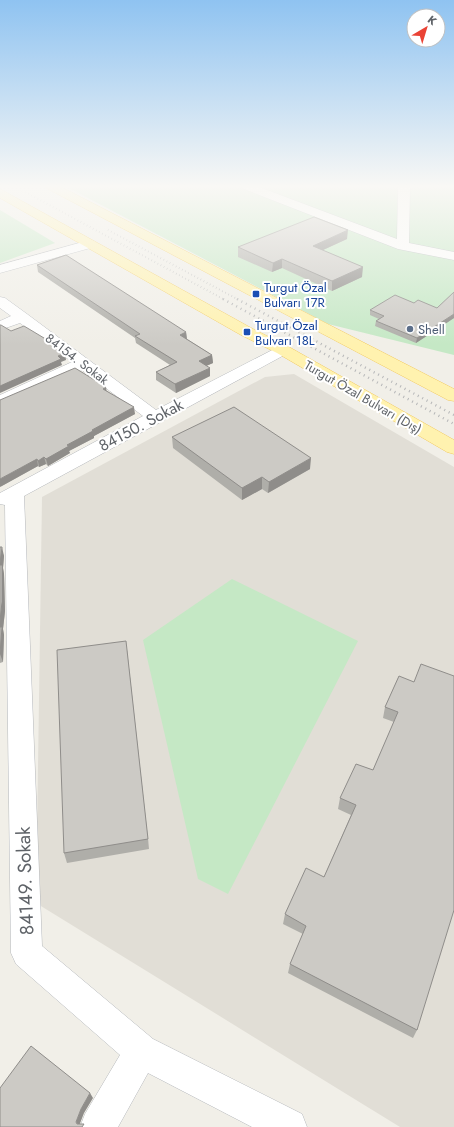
<svg xmlns="http://www.w3.org/2000/svg" width="454" height="1127" viewBox="0 0 454 1127" font-family="Jost,sans-serif">
<style>
.education{fill:#e1ded6}
.green{fill:#c5e8c5}
.lines{fill:none;stroke-linecap:round;stroke-linejoin:round}
.minor-casing{stroke:#b5b8bc;stroke-width:1}
.primary-casing{stroke:#f2c960;stroke-width:1}
.minor{fill:#fff;fill-rule:evenodd}
.primary{fill:#fff2af;fill-rule:evenodd}
.rail-far1{stroke:#b6b7b8;stroke-width:2;stroke-dasharray:0.5 3;stroke-linecap:butt}
.rail{stroke:#b6b7b8;stroke-width:2.5;stroke-dasharray:1 4;stroke-linecap:butt}
.wall{fill:#afaea9}
.shaded-wall{fill:#8f8d8a}
.building{fill:#cccac5;stroke:#8f8d8a}
.transit-dot{fill:#1a4fb4;stroke:#fff;stroke-width:1.5}
.service-dot{fill:#5c6f8a;stroke:#fff;stroke-width:1.5}
.labels{text-anchor:middle;dominant-baseline:central;stroke-width:4;stroke-linejoin:round;paint-order:stroke}
.far-transit-label{font-size:13px;fill:#164399;stroke:#fff;text-anchor:start}
.far-service-label{font-size:13px;fill:#4e5e75;stroke:#fff;text-anchor:start}
.far-street-label{font-size:13px;fill:#5f6368;stroke:#fff}
.street-label{font-size:16px;fill:#5f6368;stroke:#fff}
.near-street-label{font-size:19px;fill:#5f6368;stroke:#fff}
</style>
<rect width="100%" height="100%" fill="#f1efe8"/>
<path class="education" d="M 294,374 L 454,467 L 454,1127 L 400,1127 L 36,903 L 42,497 L 265,377 Z"/>
<g class="green">
<path d="M 67,187 L 454,187 L 454,355 L 328,324 Z"/>
<path d="M 0,210 L 55,243 L 0,263 Z"/>
<path d="M 232,579 L 358,641 L 228,894 L 198,879 L 143,640 Z"/>
</g>
<g class="lines">
<defs>
<g id="minor">
<path d="M 242,187 L 259,187 L 397,239 L 398,187 L 410,187 L 409,243 L 454,252 L 454,260 L 398,249 L 244,189 Z"/>
<path d="M 90,240 L 94,241 L 96,244 L 94,247 L 0,273 L 0,265 Z"/>
<path d="M 0,297 L 5,298 L 27,314 L 156,410 L 278,347 L 283,345 L 288,347 L 291,350 L 288,353 L 24,496 L 42,946 L 153,1039 L 302,1114 L 307,1127 L 252,1127 L 148,1073 L 118,1127 L 80,1127 L 85,1114 L 120,1055 L 16,964 L 11,953 L 5,505 L 0,504 L 0,493 L 143,416 L 82,370 L 0,406 L 0,395 L 72,362 L 20,323 L 0,330 L 0,321 L 11,316 L 0,308 Z"/>
</g>
<g id="primary">
<path d="M 46,187 L 61,187 L 454,389 L 454,401 L 448,400 L 48,189 Z"/>
<path d="M 0,189 L 253,329 L 289,347 L 454,440 L 454,454 L 447,452 L 277,353 L 241,335 L 0,198 Z"/>
</g>
</defs>
<use href="#minor" class="minor-casing"/>
<use href="#primary" class="primary-casing"/>
<use href="#minor" class="minor"/>
<use href="#primary" class="primary"/>
<g class="rail-far1">
<path d="M 16,187 L 225,300"/>
<path d="M 108,230 L 239,300"/>
</g>
<g class="rail">
<path d="M 223,299 L 454,424"/>
<path d="M 237,299 L 454,415"/>
</g>
</g>
<g class="wall">
<path d="M 347,239 L 323,250 L 362,277 L 332,291 L 282,268 L 272,272 L 238,257 L 238,247 Z"/>
<path d="M 37,265 L 186,332 L 187,339 L 212,355 L 213,363 L 206,366 L 210,376 L 176,393 L 156,380 L 156,372 L 170,365 L 136,343 L 135,338 L 38,272 Z"/>
<path d="M 454,292 L 454,318 L 416,343 L 375,326 L 376,321 L 379,319 L 370,315 L 370,310 L 414,303 L 437,308 Z"/>
<path d="M 107,391 L 135,414 L 94,436 L 94,438 L 69,451 L 70,453 L 48,466 L 46,464 L 39,467 L 38,466 L 0,487 Z"/>
<path d="M 172,437 L 310,469 L 268,493 L 262,489 L 242,500 L 173,448 Z"/>
<path d="M 0,547 L 4,556 L 3,568 L 4,574 L 5,611 L 3,629 L 4,635 L 3,662 L 0,663 Z"/>
<path d="M 127,652 L 149,849 L 67,863 L 64,853 Z"/>
<path d="M 399,676 L 417,1030 L 413,1038 L 288,973 L 290,964 L 303,934 L 283,924 L 285,914 L 324,877 L 351,815 L 338,809 L 340,798 L 373,770 L 394,722 L 383,718 L 385,707 Z"/>
</g>
<g class="shaded-wall">
<path d="M 348,230 L 347,239 L 312,255 L 313,246 Z"/>
<path d="M 282,259 L 282,268 L 272,272 L 273,263 Z"/>
<path d="M 363,267 L 362,277 L 332,291 L 332,281 Z"/>
<path d="M 454,314 L 454,318 L 416,343 L 417,338 Z"/>
<path d="M 186,332 L 187,340 L 180,335 Z"/>
<path d="M 65,353 L 66,360 L 61,362 L 62,365 L 0,393 L 0,386 Z"/>
<path d="M 212,355 L 213,363 L 199,369 L 199,361 Z"/>
<path d="M 210,368 L 210,376 L 176,393 L 175,384 Z"/>
<path d="M 106,387 L 107,394 L 103,389 Z"/>
<path d="M 134,407 L 135,414 L 94,436 L 94,438 L 69,451 L 70,453 L 48,466 L 46,459 L 67,445 L 92,430 Z"/>
<path d="M 44,457 L 46,464 L 39,467 L 38,461 Z"/>
<path d="M 311,458 L 310,469 L 268,493 L 269,482 Z"/>
<path d="M 37,459 L 38,466 L 0,487 L 0,479 Z"/>
<path d="M 262,477 L 262,489 L 242,500 L 242,488 Z"/>
<path d="M 2,547 L 4,556 L 3,568 L 4,574 L 5,611 L 3,629 L 4,635 L 3,662 L 0,654 L 0,563 Z"/>
<path d="M 126,641 L 127,652 L 149,849 L 148,839 Z"/>
<path d="M 90,1093 L 93,1098 L 84,1113 L 79,1126 L 76,1122 L 81,1109 Z"/>
</g>
<g class="building">
<path d="M 314,217 L 348,230 L 313,246 L 363,267 L 332,281 L 282,259 L 273,263 L 238,247 Z"/>
<path d="M 66,255 L 186,332 L 180,335 L 212,355 L 199,361 L 210,368 L 175,384 L 156,372 L 177,362 L 135,336 L 140,334 L 37,265 Z"/>
<path d="M 454,292 L 454,314 L 417,338 L 376,321 L 384,316 L 370,310 L 395,295 L 414,303 L 418,300 L 437,308 Z"/>
<path d="M 0,325 L 1,325 L 11,331 L 24,326 L 49,341 L 65,353 L 58,356 L 61,359 L 0,386 Z"/>
<path d="M 75,368 L 106,387 L 103,389 L 134,407 L 92,430 L 93,431 L 67,445 L 69,446 L 46,459 L 44,457 L 38,461 L 37,459 L 0,479 L 0,400 Z"/>
<path d="M 234,407 L 311,458 L 269,482 L 262,477 L 242,488 L 172,437 Z"/>
<path d="M 0,547 L 2,547 L 0,563 Z"/>
<path d="M 0,565 L 2,565 L 2,602 L 0,621 Z"/>
<path d="M 0,627 L 2,627 L 0,654 Z"/>
<path d="M 126,641 L 148,839 L 64,853 L 57,650 Z"/>
<path d="M 421,664 L 454,676 L 454,910 L 417,1030 L 290,964 L 306,926 L 285,914 L 306,868 L 324,877 L 356,805 L 340,798 L 356,764 L 373,770 L 398,712 L 385,707 L 399,676 L 414,682 Z"/>
<path d="M 31,1046 L 90,1093 L 81,1109 L 76,1122 L 77,1124 L 84,1124 L 82,1127 L 0,1127 L 0,1088 Z"/>
</g>
<linearGradient id="sky" x2="0" y2="1"><stop stop-color="#8fc3f1"/><stop offset="0.54" stop-color="#f9f8f5"/><stop offset="1" stop-color="#f9f8f5" stop-opacity="0"/></linearGradient>
<rect width="454" height="345" fill="url(#sky)"/>
<g class="transit-dot">
<rect x="252" y="290" width="8" height="8" rx="2"/>
<rect x="243" y="328" width="8" height="8" rx="2"/>
</g>
<circle class="service-dot" cx="410" cy="329" r="4"/>
<g class="labels">
<g class="far-transit-label">
<text x="264" y="287">Turgut Özal<tspan x="264" dy="15">Bulvarı 17R</tspan></text>
<text x="255" y="325">Turgut Özal<tspan x="255" dy="15">Bulvarı 18L</tspan></text>
</g>
<g class="far-service-label">
<text x="418" y="329">Shell</text>
</g>
<g class="far-street-label">
<text transform="translate(77 359) rotate(37)">84154. Sokak</text>
<text transform="translate(363 397) rotate(30)">Turgut Özal Bulvarı (Dış)</text>
</g>
<g class="street-label">
<text transform="translate(141 425) rotate(-28)">84150. Sokak</text>
</g>
<g class="near-street-label">
<text transform="translate(25 881) rotate(-92)">84149. Sokak</text>
</g>
</g>
<g transform="translate(426 28) rotate(38)"><circle r="19" fill="#ffffff" stroke="#bfc1c3"/>
<path d="M0-3L7 15L0 10L-7 15Z" fill="#ea4335"/>
<text y="-6" font-size="11" font-weight="bold" text-anchor="middle" fill="#5f6368">K</text>
</g>
</svg>
